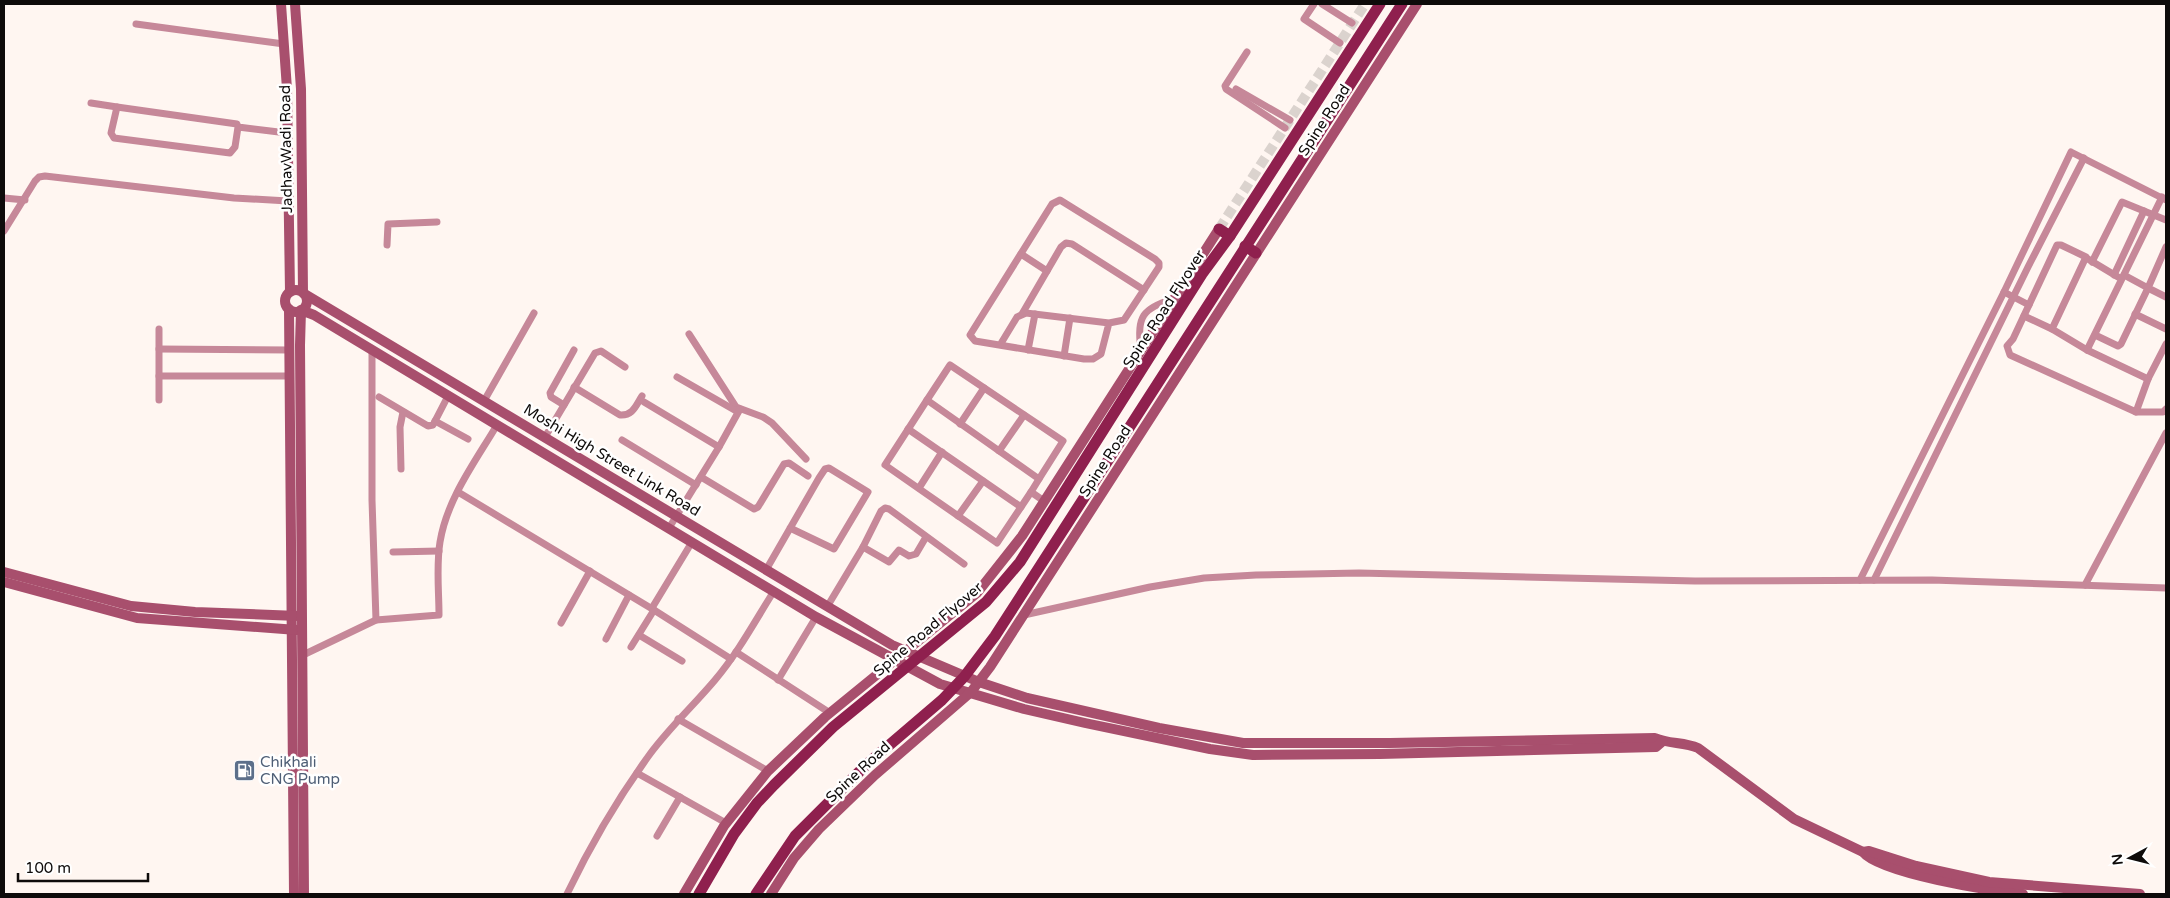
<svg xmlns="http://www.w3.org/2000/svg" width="2170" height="898" viewBox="0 0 2170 898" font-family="'Varela Round',sans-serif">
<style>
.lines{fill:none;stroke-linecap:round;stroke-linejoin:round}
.secondary-tunnel{stroke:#dbd3ce;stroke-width:10;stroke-dasharray:10 5;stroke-linecap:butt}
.street{stroke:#c68899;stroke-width:7}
.secondary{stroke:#a84f6d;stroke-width:10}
.primary{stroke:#8f204e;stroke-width:11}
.labels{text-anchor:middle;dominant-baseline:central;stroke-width:5;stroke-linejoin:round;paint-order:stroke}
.street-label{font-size:15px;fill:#0e0b0a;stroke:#fff}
.service-label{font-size:15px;fill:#4e5e75;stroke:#fff;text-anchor:start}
</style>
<rect width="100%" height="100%" fill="#fff6f1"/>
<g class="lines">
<path class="secondary-tunnel" d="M 1219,229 L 1365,4"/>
<g class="street">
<path d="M 1314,4 L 1304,19 L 1340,43"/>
<path d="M 1322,4 L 1352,23"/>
<path d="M 136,24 L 284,44"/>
<path d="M 1247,52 L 1225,86 L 1226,89 L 1285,128"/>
<path d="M 1236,89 L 1290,120"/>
<path d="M 91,103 L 117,107"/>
<path d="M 238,127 L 235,147 L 230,153 L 114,138 L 111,133 L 117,107 L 237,124 L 238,127 L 287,133"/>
<path d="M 4,198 L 25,200"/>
<path d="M 4,231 L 35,181 L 39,177 L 45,176 L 234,198 L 288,201"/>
<path d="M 387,245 L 388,224 L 437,222"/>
<path d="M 2166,247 L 2148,288 L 2166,297"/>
<path d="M 1021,254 L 1047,271"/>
<path d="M 2088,259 L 2118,277"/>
<path d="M 2092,262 L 2122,202 L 2166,220"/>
<path d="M 2114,275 L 2144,211"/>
<path d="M 2004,292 L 2029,305"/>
<path d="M 1022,314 L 1061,247 L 1066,243 L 1072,244 L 1144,290"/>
<path d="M 2135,314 L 2166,329"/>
<path d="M 2024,316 L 2052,329"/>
<path d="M 159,329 L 159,400"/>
<path d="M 689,334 L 736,407 L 763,417 L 772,423 L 806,459"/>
<path d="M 2095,335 L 2118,346 L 2121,344 L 2148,288 L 2124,275"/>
<path d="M 1000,345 L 1017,317 L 1026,313 L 1109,323 L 1124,320 L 1159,267 L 1159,263 L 1155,259 L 1060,200 L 1052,204 L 970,335 L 975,341 L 1084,359 L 1093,359 L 1101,354 L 1109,323"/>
<path d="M 159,349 L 290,350"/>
<path d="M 1141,349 C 1136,317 1143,308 1173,299"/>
<path d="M 1028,350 L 1035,314"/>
<path d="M 2087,350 L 2162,197"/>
<path d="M 372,352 L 372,500 L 376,620"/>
<path d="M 1064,356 L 1070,318"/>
<path d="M 159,376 L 290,376"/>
<path d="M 677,377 L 738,412"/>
<path d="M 2148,379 L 2087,350 L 2052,329 L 2086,257 L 2061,245 L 2057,245 L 2013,339 L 2007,346 L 2010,355 L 2136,412 L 2163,412 L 2166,409"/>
<path d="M 574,387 L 620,415 C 633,416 636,405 642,396"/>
<path d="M 379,397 L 428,426 L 433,425 L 448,396"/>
<path d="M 927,400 L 950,365 L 1063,441 L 1039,479"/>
<path d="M 484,401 L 534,313"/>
<path d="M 644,402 L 719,447"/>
<path d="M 564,405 L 551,397 L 550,393 L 574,350"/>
<path d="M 2136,412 L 2148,379 L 2166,344"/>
<path d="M 435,421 L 468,439"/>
<path d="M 960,424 L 984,388"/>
<path d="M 908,429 L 1021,507 L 1031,492"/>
<path d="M 545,437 L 595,353 L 601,351 L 625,367"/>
<path d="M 622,440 L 696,485"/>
<path d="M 999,451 L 1024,415"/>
<path d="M 401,469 L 400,427 L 403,412"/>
<path d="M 701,477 L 754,509 L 758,507 L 784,464 L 789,463 L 808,476"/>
<path d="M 919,488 L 942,452"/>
<path d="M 458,492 L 654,610 L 731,659"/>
<path d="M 1021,507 L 997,543 L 885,465 L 927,400 L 1039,479 L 1031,492 L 1044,501"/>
<path d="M 958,516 L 983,481"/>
<path d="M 669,528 L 719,447 L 740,409"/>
<path d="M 863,547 L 889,562 L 899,550 L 909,556 L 916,554 L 926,537"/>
<path d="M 393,552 L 439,551"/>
<path d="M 766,570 L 819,478 L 825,469 L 829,468 L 868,492 L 834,549 L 790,528"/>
<path d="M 1860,580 L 2004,292 L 2071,152 L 2166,200"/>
<path d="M 1874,580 L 2028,267 L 2084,158"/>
<path d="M 2085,585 L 2166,433"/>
<path d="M 827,607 L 863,547 L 881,511 L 885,508 L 889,509 L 964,564"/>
<path d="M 652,608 L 692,542"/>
<path d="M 1024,615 L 1150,587 L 1204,578 L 1256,575 L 1359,573 L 1695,581 L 1932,580 L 2166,588"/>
<path d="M 561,623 L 590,571"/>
<path d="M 639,635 L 682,661"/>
<path d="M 606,639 L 629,595"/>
<path d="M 631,647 L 654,610"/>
<path d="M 736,652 L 830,713"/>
<path d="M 303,655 L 376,620 L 439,615 C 439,591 436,566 440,542 C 447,499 475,462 497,425"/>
<path d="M 778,680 L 816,617"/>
<path d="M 678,719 L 768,771"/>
<path d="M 637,773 L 726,823"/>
<path d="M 657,836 L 680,797"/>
<path d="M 567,894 C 590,846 618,798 650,754 C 670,727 694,705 715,680 C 738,653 755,621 774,591"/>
</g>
<g class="secondary">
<path d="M 281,4 L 287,89 L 290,292"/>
<path d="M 295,4 L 301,89 L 303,293 L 892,645 L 979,682 L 1027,698 L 1159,728 L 1243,743 L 1390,743 L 1655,738 C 1669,744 1684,742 1698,748 L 1794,819 L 1863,852 C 1879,873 1994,892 2023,894"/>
<circle cx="296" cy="301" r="11"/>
<path d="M 289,309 L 294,894"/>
<path d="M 4,572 L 131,606 L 195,612 L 298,616"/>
<path d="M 4,582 L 137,618 L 297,630"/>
<path d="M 1863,852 L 1869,851 L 1916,866 L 1989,882 L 2140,894"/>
<path d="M 304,894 L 300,345 L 301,310 L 314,315 L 816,617 L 940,684 L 1024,709 L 1085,723 L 1210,749 L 1253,755 L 1380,754 L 1656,747 L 1663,741"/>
<path d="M 684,894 L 724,826 L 768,771 L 825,717 L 977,593 L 1022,536 L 1219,229"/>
<path d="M 771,894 L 794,858 L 819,829 L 875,775 L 971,692 L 990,667 L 1417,4"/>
</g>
<g class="primary">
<path d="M 1219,229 L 1230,236"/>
<path d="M 1245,246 L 1256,253"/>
<path d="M 699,894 L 734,834 L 757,803 L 774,785 L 833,727 L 986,602 L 1020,562 L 1202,274 L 1230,236 L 1380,4"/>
<path d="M 756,894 L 795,836 L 866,765 L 942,700 L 964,677 L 995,636 L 1402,4"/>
</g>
</g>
<defs>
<symbol id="fuel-square" viewBox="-11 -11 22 22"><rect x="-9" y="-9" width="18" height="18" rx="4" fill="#5c6f8a" stroke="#fff"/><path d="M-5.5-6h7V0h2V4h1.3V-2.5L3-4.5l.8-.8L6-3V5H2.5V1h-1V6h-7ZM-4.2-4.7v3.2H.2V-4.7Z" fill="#fff"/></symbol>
</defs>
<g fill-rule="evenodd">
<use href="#fuel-square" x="232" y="758" width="25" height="25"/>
</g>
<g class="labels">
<g class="street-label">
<text transform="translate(1324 120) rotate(-57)">Spine Road</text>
<text transform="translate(286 149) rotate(-91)">JadhavWadi Road</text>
<text transform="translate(1164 309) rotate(-57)">Spine Road Flyover</text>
<text transform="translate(612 460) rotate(31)">Moshi High Street Link Road</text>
<text transform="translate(1105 461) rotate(-57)">Spine Road</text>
<text transform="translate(928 629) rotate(-40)">Spine Road Flyover</text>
<text transform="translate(858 772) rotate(-43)">Spine Road</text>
</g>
<g class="service-label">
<text x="260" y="762">Chikhali<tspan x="260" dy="17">CNG Pump</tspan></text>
</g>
</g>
<rect width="2170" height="898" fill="none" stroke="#0e0b0a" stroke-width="10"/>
<g transform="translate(2130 858) rotate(263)" stroke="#ffffff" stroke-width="4" paint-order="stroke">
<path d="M0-4L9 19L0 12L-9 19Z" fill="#0e0b0a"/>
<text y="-8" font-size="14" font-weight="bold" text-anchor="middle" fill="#0e0b0a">N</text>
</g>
<path d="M18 873v8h130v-8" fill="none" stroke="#0e0b0a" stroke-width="2.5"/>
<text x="25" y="873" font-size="15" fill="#0e0b0a" stroke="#ffffff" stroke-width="4" paint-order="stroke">100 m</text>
</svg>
